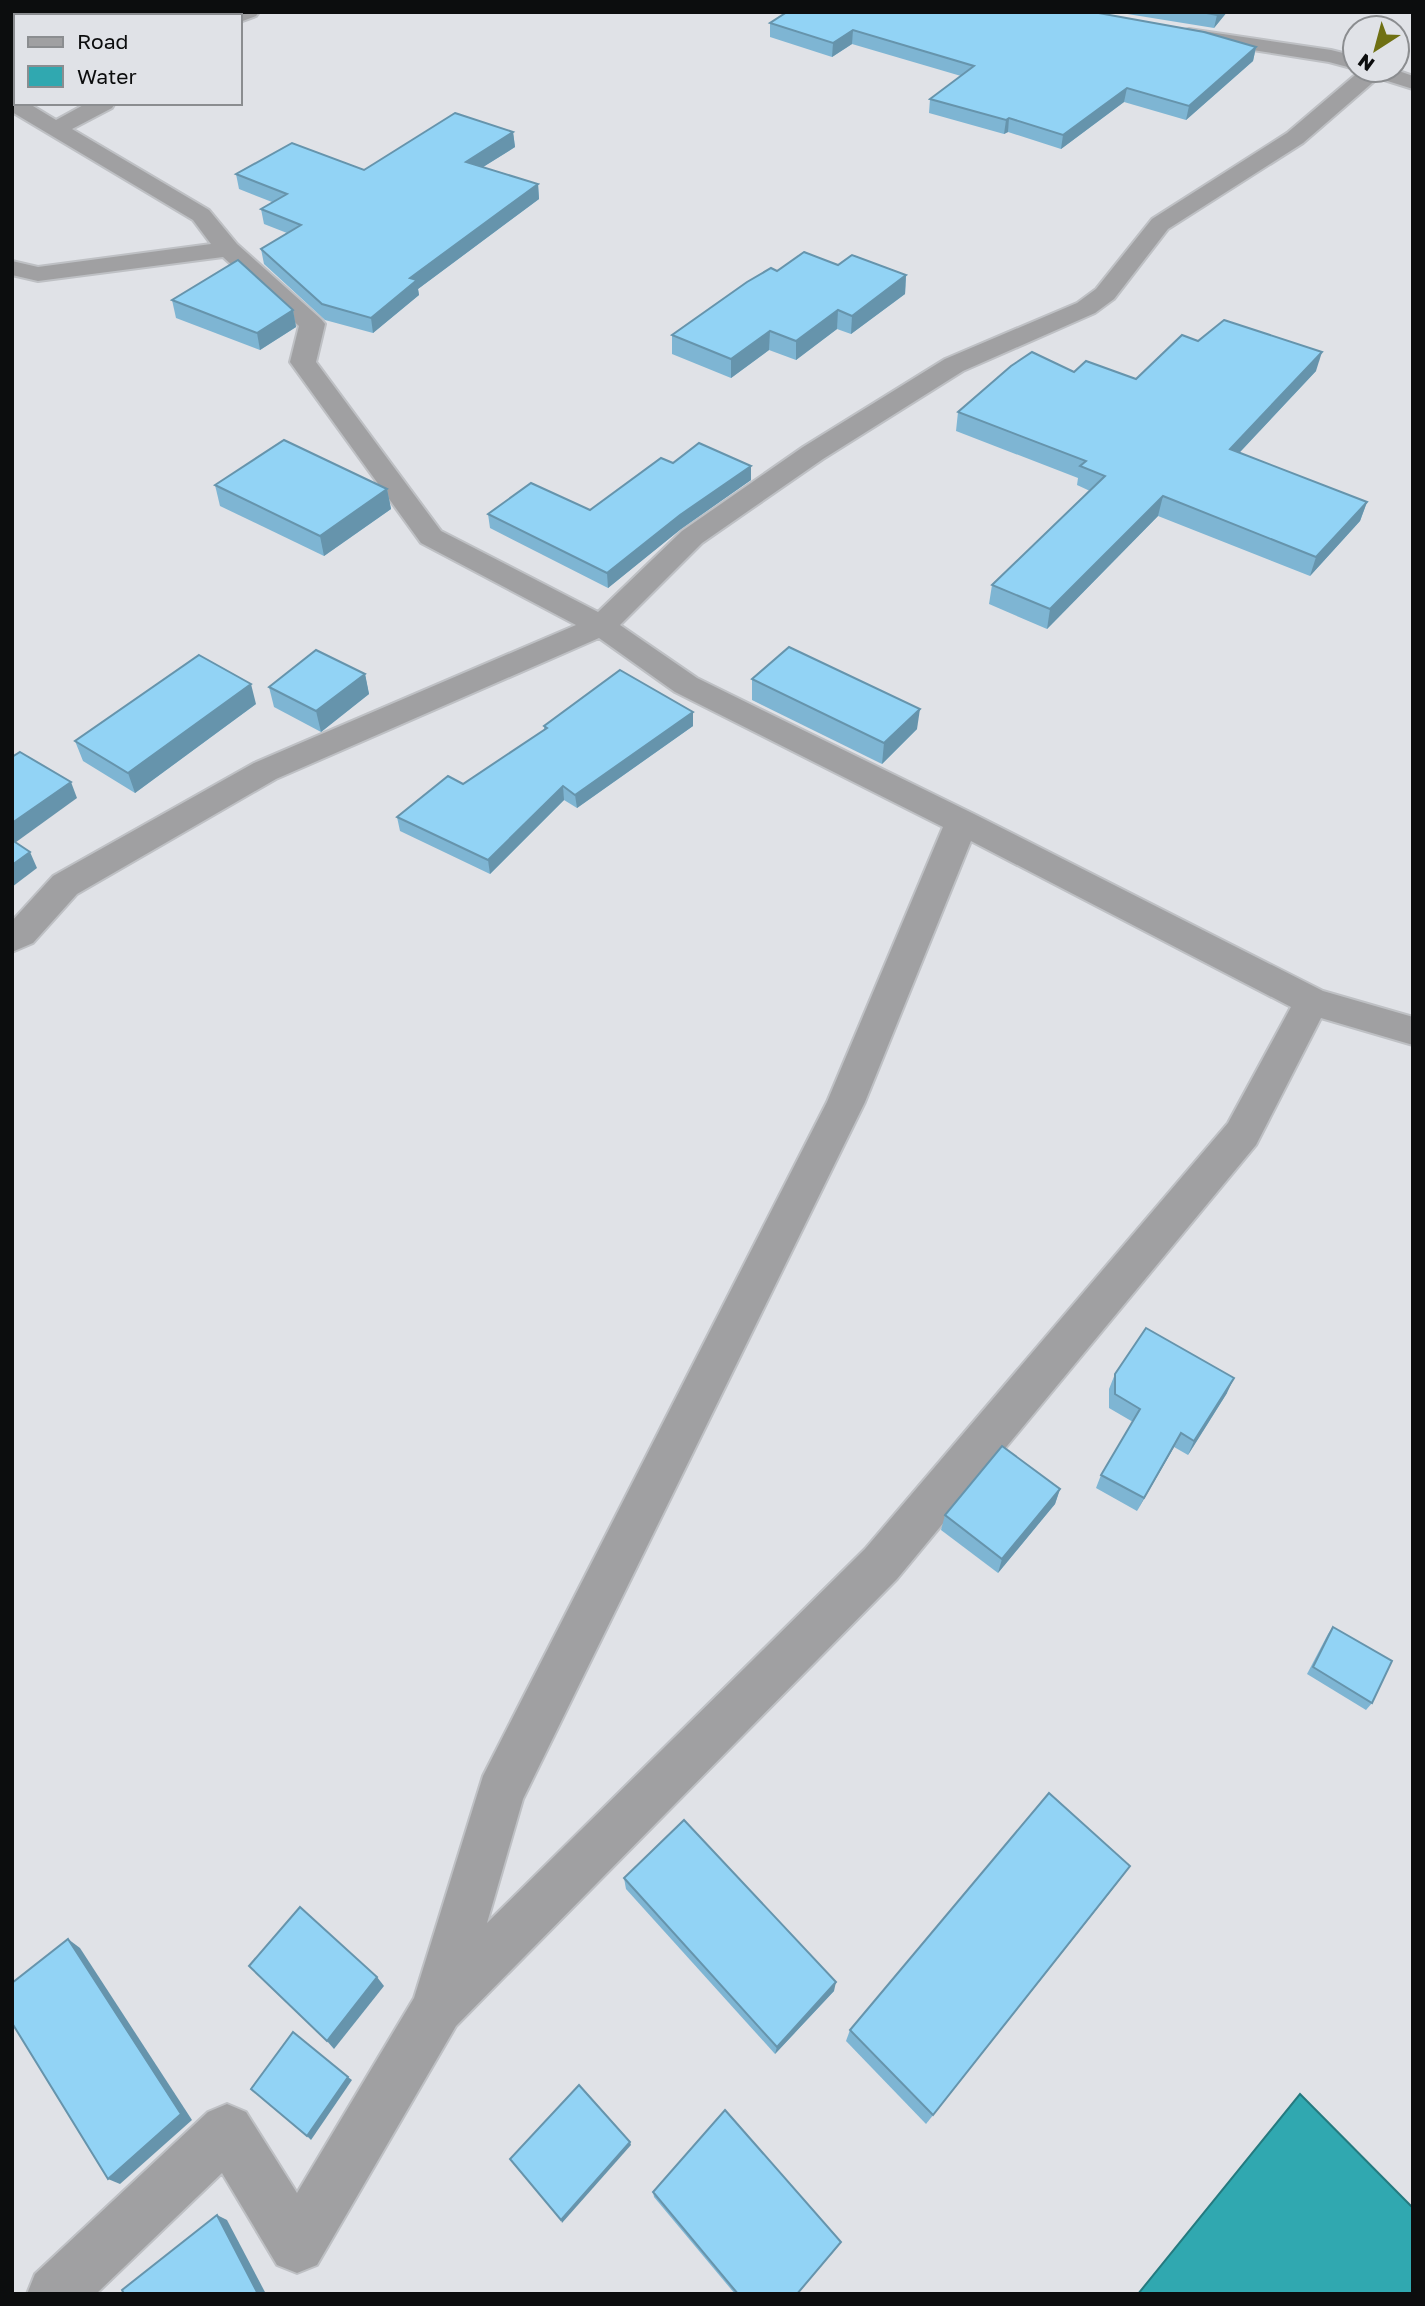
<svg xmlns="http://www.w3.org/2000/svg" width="1425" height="2306" viewBox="0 0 1425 2306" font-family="'Golos Text',sans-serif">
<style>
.water{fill:#30a8b0;stroke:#257a7f;stroke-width:2}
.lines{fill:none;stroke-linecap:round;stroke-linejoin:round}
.street-casing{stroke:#bec0c4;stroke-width:4}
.street{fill:#a0a0a2;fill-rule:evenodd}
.wall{fill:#7eb5d3}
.shaded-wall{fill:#6694ac}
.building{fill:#92d3f5;stroke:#6694ac;stroke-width:2}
</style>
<rect width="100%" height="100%" fill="#e0e2e7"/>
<path class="water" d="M 1300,2094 L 1413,2208 L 1413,2294 L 1138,2294 Z"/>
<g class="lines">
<defs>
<g id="street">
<path d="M 232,12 L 259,12 L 256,16 L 240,22 L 240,16 L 230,16 Z"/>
<path d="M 1189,29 L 1331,50 L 1355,56 L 1355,69 L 1329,62 L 1182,39 L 1179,35 L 1182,31 Z"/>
<path d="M 1361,70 L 1396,70 L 1413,76 L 1413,89 L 1378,78 L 1303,143 L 1168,229 L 1114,299 L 1095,313 L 963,371 L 823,459 L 702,543 L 620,625 L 697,678 L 974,814 L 1323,991 L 1413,1017 L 1413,1045 L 1321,1018 L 1256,1145 L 897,1579 L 456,2026 L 317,2265 L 297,2273 L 277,2265 L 222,2173 L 96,2294 L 27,2294 L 35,2274 L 208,2112 L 227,2104 L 246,2112 L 297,2193 L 414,1998 L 483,1776 L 827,1102 L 943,827 L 675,692 L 599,638 L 276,779 L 77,894 L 33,943 L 12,952 L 12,921 L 53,876 L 254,763 L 576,625 L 421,543 L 290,362 L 299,326 L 223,257 L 38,281 L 12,275 L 12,261 L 38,267 L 211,244 L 193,220 L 12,112 L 12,97 L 16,97 L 16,103 L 28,103 L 56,120 L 87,103 L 115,103 L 112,108 L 72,129 L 209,210 L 237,244 L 321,319 L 325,324 L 316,362 L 441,531 L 598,612 L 682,531 L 803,447 L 945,359 L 1077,303 L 1096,289 L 1152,219 L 1287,133 ZM 971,841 L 1291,1007 L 1228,1123 L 865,1549 L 487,1923 L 523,1799 L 865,1102 Z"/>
</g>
</defs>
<use href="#street" class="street-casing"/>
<use href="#street" class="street"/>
</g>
<g class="wall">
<path d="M 1115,12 L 1227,12 L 1214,28 Z"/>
<path d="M 770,23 L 1256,47 L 1253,61 L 1186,120 L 1124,102 L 1061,149 L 1008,132 L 1004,134 L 929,113 L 930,99 L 961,76 L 852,44 L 832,57 L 770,37 Z"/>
<path d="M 513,132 L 515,147 L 483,167 L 538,184 L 539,199 L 418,289 L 419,295 L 373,333 L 325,320 L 264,264 L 261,249 L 287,233 L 264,224 L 261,209 L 272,202 L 239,189 L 236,174 L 364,170 Z"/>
<path d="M 838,265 L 906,275 L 905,294 L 851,334 L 837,329 L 796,360 L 769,350 L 731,378 L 672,354 L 672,335 L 777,271 Z"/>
<path d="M 172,300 L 293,310 L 296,327 L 260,350 L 176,318 Z"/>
<path d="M 1198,341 L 1316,371 L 1239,453 L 1367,502 L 1360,521 L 1310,576 L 1158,516 L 1047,629 L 989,604 L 992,585 L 1090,491 L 1077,485 L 1078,478 L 956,431 L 958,412 L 1074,372 L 1136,379 Z"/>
<path d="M 673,463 L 751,466 L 751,480 L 681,529 L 608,588 L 490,528 L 488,514 L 590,510 Z"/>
<path d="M 215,485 L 387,489 L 391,509 L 324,556 L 220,506 Z"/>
<path d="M 365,674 L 369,694 L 321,732 L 274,707 L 269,687 Z"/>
<path d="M 752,679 L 917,729 L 882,764 L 752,700 Z"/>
<path d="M 256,704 L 135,793 L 83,761 L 75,741 Z"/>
<path d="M 693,712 L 693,726 L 577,808 L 564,800 L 490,874 L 400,831 L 397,817 L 463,784 L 544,730 L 544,726 Z"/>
<path d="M 1115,1374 L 1227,1393 L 1188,1455 L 1174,1447 L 1137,1511 L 1096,1488 L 1101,1475 L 1133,1422 L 1109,1408 L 1109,1389 Z"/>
<path d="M 1060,1489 L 1055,1504 L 998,1573 L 941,1530 L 945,1515 Z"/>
<path d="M 1333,1627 L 1372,1703 L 1366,1710 L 1307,1674 L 1328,1634 Z"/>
<path d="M 1130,1866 L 926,2124 L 846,2041 L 850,2030 Z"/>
<path d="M 624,1878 L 834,1991 L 775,2054 L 626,1889 Z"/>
<path d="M 653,2192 L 798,2294 L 735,2294 L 654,2197 Z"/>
</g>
<g class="shaded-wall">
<path d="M 1219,12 L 1227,12 L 1214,28 L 1217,15 Z"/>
<path d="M 853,30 L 852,44 L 832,57 L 833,43 Z"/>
<path d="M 1256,47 L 1253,61 L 1186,120 L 1189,106 Z"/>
<path d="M 1127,88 L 1124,102 L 1061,149 L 1063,135 Z"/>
<path d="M 1009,118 L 1008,132 L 1004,134 L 1006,120 Z"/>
<path d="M 513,132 L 515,147 L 467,177 L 466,162 Z"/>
<path d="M 538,184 L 539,199 L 418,289 L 419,295 L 373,333 L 371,318 L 410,278 Z"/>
<path d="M 906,275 L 905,294 L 851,334 L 852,316 Z"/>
<path d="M 293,310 L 296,327 L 260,350 L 257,333 Z"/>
<path d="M 838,310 L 837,329 L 796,360 L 796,341 Z"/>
<path d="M 770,331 L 769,350 L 731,378 L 731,359 Z"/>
<path d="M 1322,352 L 1316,371 L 1225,468 L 1230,449 Z"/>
<path d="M 751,466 L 751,480 L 681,529 L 608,588 L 607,573 L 680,515 Z"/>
<path d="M 387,489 L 391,509 L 324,556 L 320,536 Z"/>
<path d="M 1163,496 L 1158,516 L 1047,629 L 1050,609 Z"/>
<path d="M 1367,502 L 1360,521 L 1310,576 L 1316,557 Z"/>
<path d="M 365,674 L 369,694 L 321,732 L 316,711 Z"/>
<path d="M 251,684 L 256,704 L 135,793 L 128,773 Z"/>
<path d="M 920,709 L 917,729 L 882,764 L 884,743 Z"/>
<path d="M 693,712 L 693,726 L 577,808 L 575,795 Z"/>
<path d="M 71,782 L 77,798 L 12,845 L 12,823 Z"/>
<path d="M 563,786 L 564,800 L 490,874 L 488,860 Z"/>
<path d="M 30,852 L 37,868 L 12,887 L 12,865 Z"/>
<path d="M 1234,1378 L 1227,1393 L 1188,1455 L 1194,1441 Z"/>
<path d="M 1181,1433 L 1174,1447 L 1137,1511 L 1144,1498 Z"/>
<path d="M 1060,1489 L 1055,1504 L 998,1573 L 1002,1559 Z"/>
<path d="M 1130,1866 L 1119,1881 L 926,2124 L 933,2115 Z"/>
<path d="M 68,1939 L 80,1948 L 192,2120 L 120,2184 L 108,2179 Z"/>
<path d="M 377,1977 L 384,1986 L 334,2049 L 327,2041 Z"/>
<path d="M 836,1982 L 834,1991 L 775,2054 L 777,2047 Z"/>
<path d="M 348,2077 L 352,2080 L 311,2140 L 307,2136 Z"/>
<path d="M 630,2142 L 631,2145 L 562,2223 L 561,2220 Z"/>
<path d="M 217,2215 L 227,2220 L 266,2294 L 258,2294 Z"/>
</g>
<g class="building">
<path d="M 787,12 L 1093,12 L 1204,32 L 1256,47 L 1189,106 L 1127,88 L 1063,135 L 1009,118 L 1006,120 L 930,99 L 974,66 L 853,30 L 833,43 L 770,23 Z"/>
<path d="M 1201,12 L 1219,12 L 1217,15 Z"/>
<path d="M 455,113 L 513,132 L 466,162 L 538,184 L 410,278 L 417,280 L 371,318 L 322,304 L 261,249 L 301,225 L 261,209 L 287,194 L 236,174 L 292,143 L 364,170 Z"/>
<path d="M 804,252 L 838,265 L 852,255 L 906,275 L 852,316 L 838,310 L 796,341 L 770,331 L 731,359 L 672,335 L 747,282 L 771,268 L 777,271 Z"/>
<path d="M 238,260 L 293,310 L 257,333 L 172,300 Z"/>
<path d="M 1224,320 L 1322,352 L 1230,449 L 1367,502 L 1316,557 L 1163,496 L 1050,609 L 992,585 L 1105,476 L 1080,466 L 1086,461 L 958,412 L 1011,366 L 1032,352 L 1074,372 L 1086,361 L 1136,379 L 1182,335 L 1198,341 Z"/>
<path d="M 284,440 L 387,489 L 320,536 L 215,485 Z"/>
<path d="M 699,443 L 751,466 L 680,515 L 607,573 L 488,514 L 531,483 L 590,510 L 661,458 L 673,463 Z"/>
<path d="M 789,647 L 920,709 L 884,743 L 752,679 Z"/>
<path d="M 316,650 L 365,674 L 316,711 L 269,687 Z"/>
<path d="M 199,655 L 251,684 L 128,773 L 75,741 Z"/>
<path d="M 620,670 L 693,712 L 575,795 L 563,786 L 488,860 L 397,817 L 448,776 L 463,784 L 547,728 L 544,726 Z"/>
<path d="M 20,752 L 71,782 L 12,823 L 12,757 Z"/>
<path d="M 12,840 L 30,852 L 12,865 Z"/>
<path d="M 1146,1328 L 1234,1378 L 1194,1441 L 1181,1433 L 1144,1498 L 1101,1475 L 1140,1409 L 1115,1394 L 1115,1374 Z"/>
<path d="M 1002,1446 L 1060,1489 L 1002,1559 L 945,1515 Z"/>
<path d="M 1333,1627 L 1392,1661 L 1372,1703 L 1313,1667 Z"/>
<path d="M 1049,1793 L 1130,1866 L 933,2115 L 850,2030 Z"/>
<path d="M 684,1820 L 836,1982 L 777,2047 L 624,1878 Z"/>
<path d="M 300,1907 L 377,1977 L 327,2041 L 249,1966 Z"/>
<path d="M 68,1939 L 181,2114 L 108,2179 L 12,2023 L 12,1983 Z"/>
<path d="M 293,2032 L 348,2077 L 307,2136 L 251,2089 Z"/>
<path d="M 579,2085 L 630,2142 L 561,2220 L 510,2159 Z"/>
<path d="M 725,2110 L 841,2242 L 797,2294 L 738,2294 L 653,2192 Z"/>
<path d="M 217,2215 L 258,2294 L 124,2294 L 122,2290 Z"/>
</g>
<rect width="1425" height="2306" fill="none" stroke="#0c0d0e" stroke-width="28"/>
<rect x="14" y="14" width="228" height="91" fill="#e0e2e7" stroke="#8b8d90" stroke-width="2"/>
<rect x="28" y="37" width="35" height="10" fill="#a0a0a2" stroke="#8b8d90" stroke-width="2"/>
<text x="77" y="49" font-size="21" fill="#0c0d0e">Road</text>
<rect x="28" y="66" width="35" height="21" fill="#30a8b0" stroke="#8b8d90" stroke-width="2"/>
<text x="77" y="84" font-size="21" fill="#0c0d0e">Water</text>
<g transform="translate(1376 49) rotate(216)"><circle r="33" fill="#e0e2e7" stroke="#8b8d90" stroke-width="2"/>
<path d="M0-5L12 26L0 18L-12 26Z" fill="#6f7013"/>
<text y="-10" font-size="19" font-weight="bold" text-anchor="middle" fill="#0c0d0e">N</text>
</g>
</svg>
